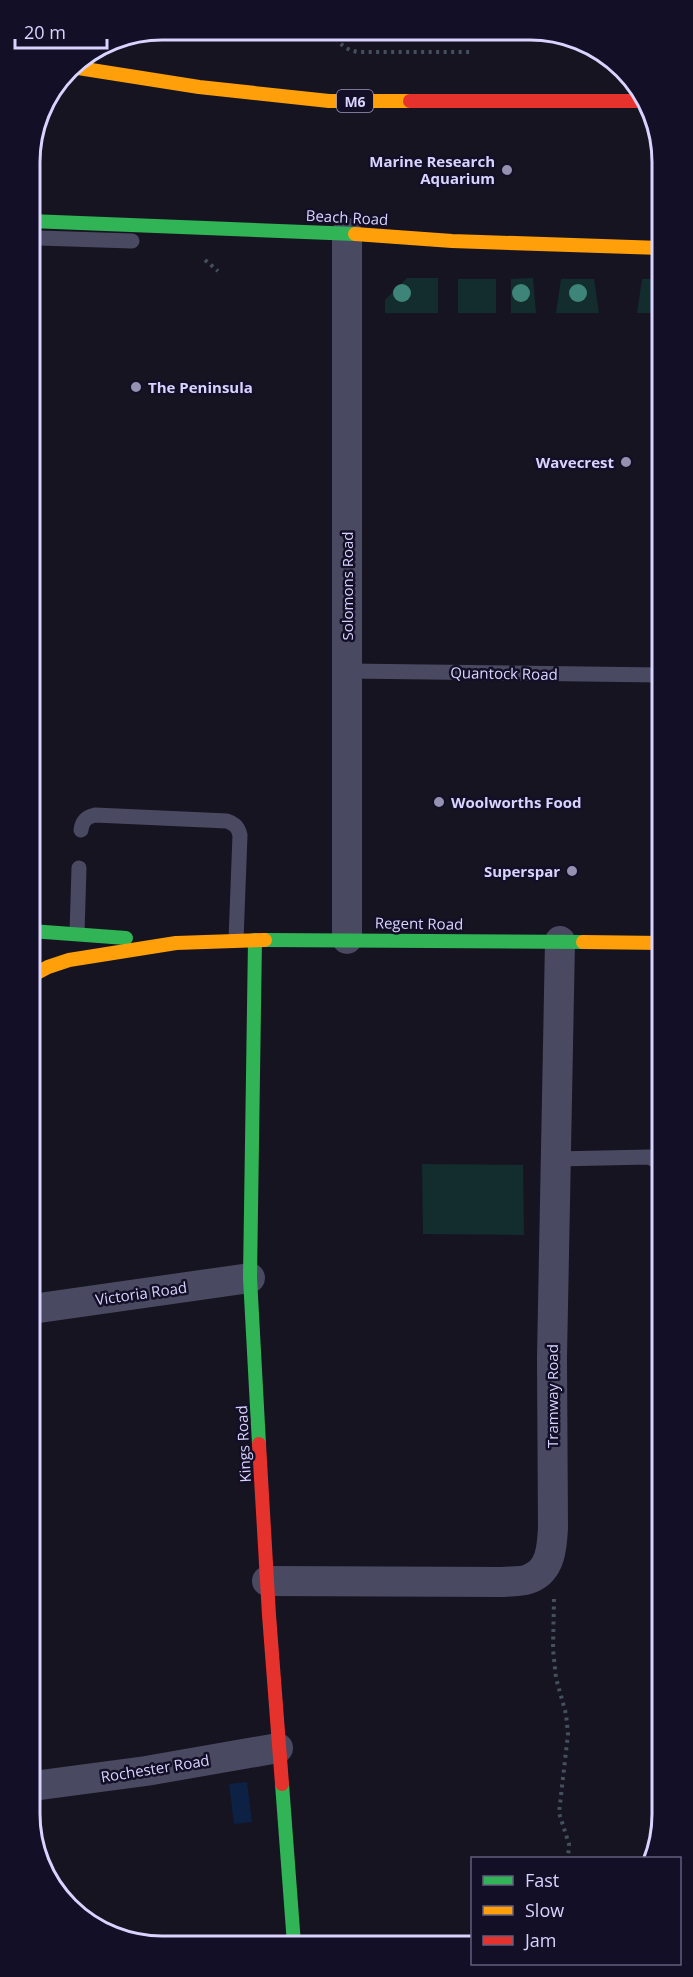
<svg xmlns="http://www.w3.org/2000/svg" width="693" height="1977" viewBox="0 0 693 1977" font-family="'Open Sans',sans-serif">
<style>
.green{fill:#132c2d}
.water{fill:#0d2144}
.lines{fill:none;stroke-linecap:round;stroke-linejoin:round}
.path{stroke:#44505f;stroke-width:4;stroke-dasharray:3 4.5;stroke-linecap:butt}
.lane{stroke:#4a4962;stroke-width:15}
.street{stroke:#4a4962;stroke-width:30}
.fast{stroke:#30b455;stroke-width:14}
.slow{stroke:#ff9f0a;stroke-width:14}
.jam{stroke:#e5322d;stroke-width:14}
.tree{fill:#3e8478}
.poi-dot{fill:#9591b1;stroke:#130f26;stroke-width:2}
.labels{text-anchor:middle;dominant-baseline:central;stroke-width:5;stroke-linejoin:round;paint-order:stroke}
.shield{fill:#130f26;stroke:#9e99be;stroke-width:1.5}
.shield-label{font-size:14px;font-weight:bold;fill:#d9d4ff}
.poi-label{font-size:15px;font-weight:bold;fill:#d9d4ff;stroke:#130f26;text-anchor:end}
.street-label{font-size:15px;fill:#d9d4ff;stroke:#130f26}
.rim{fill:none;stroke:#d9d4ff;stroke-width:3}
</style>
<rect width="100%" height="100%" fill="#161421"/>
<g class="green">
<path d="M 407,278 L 438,278 L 438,313 L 385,313 L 385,300 Z"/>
<path d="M 533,278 L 536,313 L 511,313 L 511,279 Z"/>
<rect x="458" y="279" width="38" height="34"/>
<path d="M 561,279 L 594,279 L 599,313 L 556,313 Z"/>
<path d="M 642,279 L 661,279 L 661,313 L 637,313 Z"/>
<path d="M 422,1164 L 523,1165 L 524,1235 L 423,1234 Z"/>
</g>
<path class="water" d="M 247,1782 L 252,1822 L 234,1824 L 229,1784 Z"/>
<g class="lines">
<g class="path">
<path d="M 333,31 C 337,43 346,50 358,52 L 471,52"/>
<path d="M 205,260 L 218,271"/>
<path d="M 554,1599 L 553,1649 L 556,1678 L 566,1714 L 568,1734 L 559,1813 L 569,1844 L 568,1858"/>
</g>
<g class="lane">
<path d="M 39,238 L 132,241"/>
<path d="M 347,671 L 661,675"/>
<path d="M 81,830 C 82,821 86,817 95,815 L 227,821 C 235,824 238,827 240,835 L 236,940"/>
<path d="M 77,933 L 79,868"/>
<path d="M 555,1159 L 649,1157 L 655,1160 L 662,1167"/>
</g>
<g class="street">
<path d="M 347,939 L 347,233"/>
<path d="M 32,1309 L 250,1278"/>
<path d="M 267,1581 L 503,1582 C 511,1581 524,1582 531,1578 C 551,1570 552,1546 553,1528 L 552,1358 L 560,941"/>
<path d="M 33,1786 L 146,1771 L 278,1748"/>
</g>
<g class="fast">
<path d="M 30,221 L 355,234"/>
<path d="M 31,931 L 126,938"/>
<path d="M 255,940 L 250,1278 L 259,1444"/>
<path d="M 265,940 L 583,942"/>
<path d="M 282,1784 L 294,1944"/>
</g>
<g class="slow">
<path d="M 72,67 L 199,87 L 329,101 L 410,101"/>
<path d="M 355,234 L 452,241 L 661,248"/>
<path d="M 583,942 L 662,943"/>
<path d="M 31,976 L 48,967 L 69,960 L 176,943 L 265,940"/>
</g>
<g class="jam">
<path d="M 410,101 L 641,101"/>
<path d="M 259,1444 L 269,1615 L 282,1784"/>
</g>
</g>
<g class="tree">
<circle cx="402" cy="293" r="9"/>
<circle cx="521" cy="293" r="9"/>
<circle cx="578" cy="293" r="9"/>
</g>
<g class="poi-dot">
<circle cx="507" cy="170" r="6"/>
<circle cx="136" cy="387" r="6"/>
<circle cx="626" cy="462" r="6"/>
<circle cx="439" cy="802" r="6"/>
<circle cx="572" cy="871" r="6"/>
</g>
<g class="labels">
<rect class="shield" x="337" y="90" width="36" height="22" rx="4.5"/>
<g class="shield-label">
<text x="355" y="101">M6</text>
</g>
<g class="poi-label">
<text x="495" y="161">Marine Research<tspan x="495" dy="17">Aquarium</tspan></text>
<text x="148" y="387" text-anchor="start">The Peninsula</text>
<text x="614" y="462">Wavecrest</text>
<text x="451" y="802" text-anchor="start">Woolworths Food</text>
<text x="560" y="871">Superspar</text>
</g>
<g class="street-label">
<text transform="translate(347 217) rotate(3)">Beach Road</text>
<text transform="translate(347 586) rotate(-90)">Solomons Road</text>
<text transform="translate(504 673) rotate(1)">Quantock Road</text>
<text transform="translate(419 923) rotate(1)">Regent Road</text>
<text transform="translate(141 1293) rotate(-8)">Victoria Road</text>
<text transform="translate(552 1396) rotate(-90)">Tramway Road</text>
<text transform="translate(243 1444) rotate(-93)">Kings Road</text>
<text transform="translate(155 1768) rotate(-9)">Rochester Road</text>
</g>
</g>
<path d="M0 0H693V1977H0ZM162 40H530A122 122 0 0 1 652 162V1814A122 122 0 0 1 530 1936H162A122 122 0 0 1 40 1814V162A122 122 0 0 1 162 40Z" fill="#130f26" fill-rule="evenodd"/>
<path class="rim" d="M162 40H530A122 122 0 0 1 652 162V1814A122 122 0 0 1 530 1936H162A122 122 0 0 1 40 1814V162A122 122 0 0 1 162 40Z"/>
<rect x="471" y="1857" width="210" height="108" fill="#130f26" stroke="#625e7d" stroke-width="1.5"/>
<rect x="483" y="1876" width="30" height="9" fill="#30b455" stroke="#625e7d" stroke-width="1.5"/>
<text x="525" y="1887" font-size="18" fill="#d9d4ff">Fast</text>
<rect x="483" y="1906" width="30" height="9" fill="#ff9f0a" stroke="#625e7d" stroke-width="1.5"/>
<text x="525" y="1917" font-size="18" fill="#d9d4ff">Slow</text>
<rect x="483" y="1936" width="30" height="9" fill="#e5322d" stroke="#625e7d" stroke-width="1.5"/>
<text x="525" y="1947" font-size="18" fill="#d9d4ff">Jam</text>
<path d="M15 39v9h92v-9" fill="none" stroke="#d9d4ff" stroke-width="3"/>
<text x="24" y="39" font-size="18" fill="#d9d4ff" stroke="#130f26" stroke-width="4.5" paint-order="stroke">20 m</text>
</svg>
